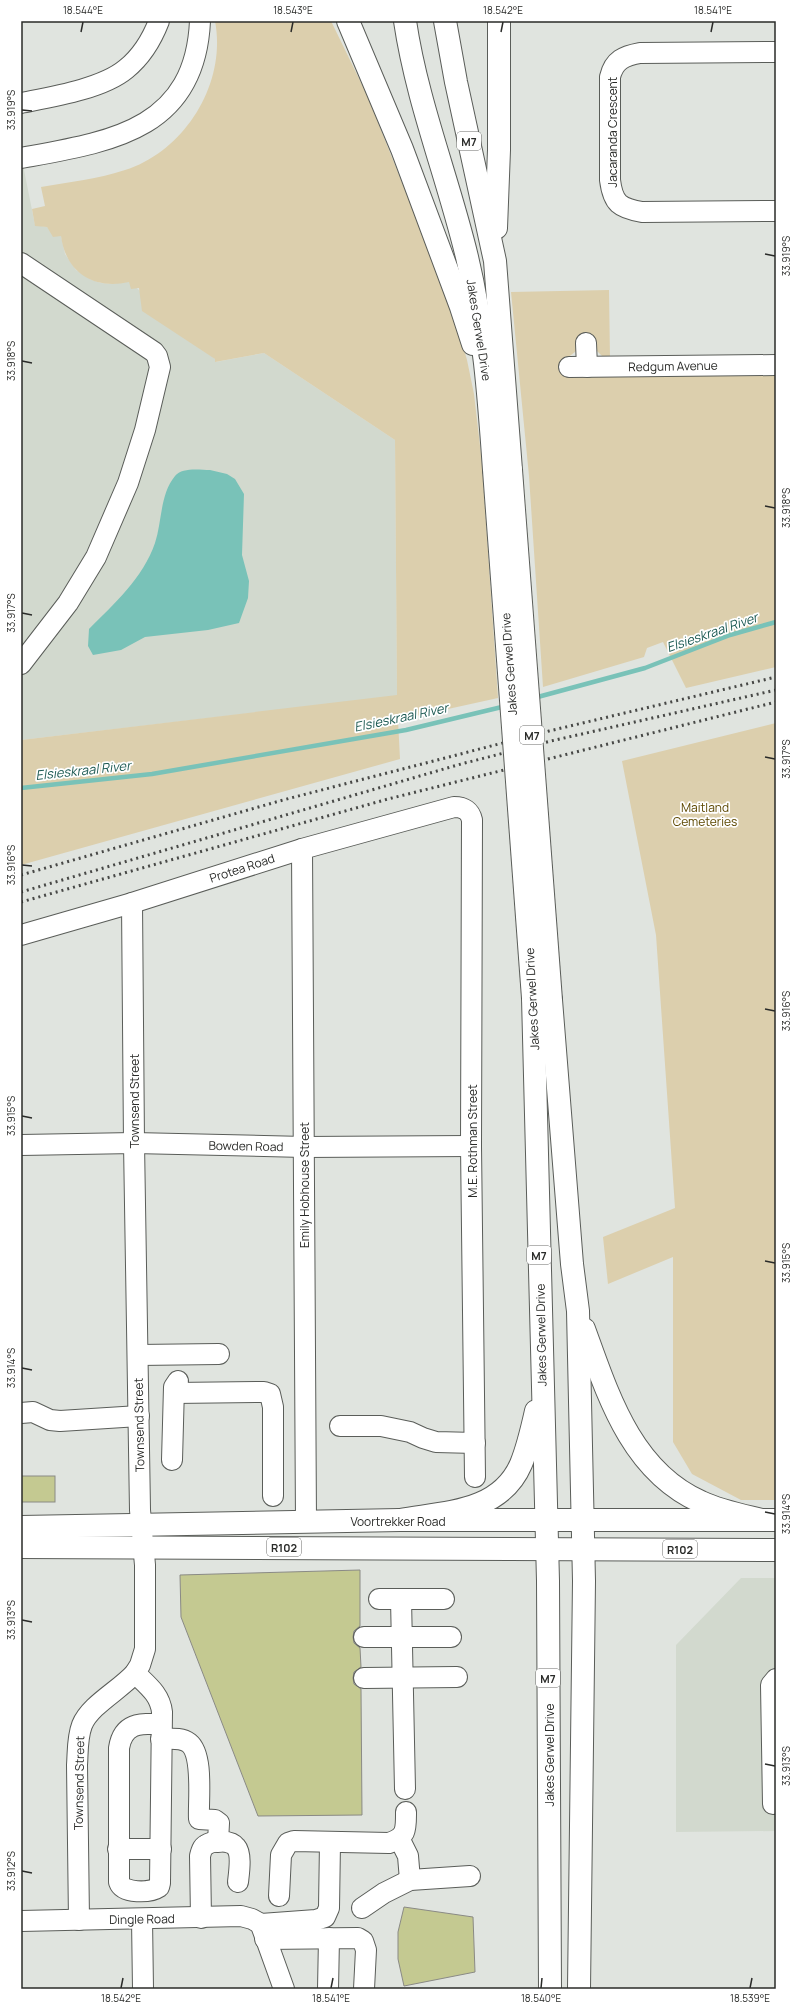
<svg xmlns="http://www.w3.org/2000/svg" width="797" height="2010" viewBox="0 0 797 2010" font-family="Manrope,sans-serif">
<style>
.built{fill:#d2d9ce}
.green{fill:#dccfad}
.water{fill:#79c2b8}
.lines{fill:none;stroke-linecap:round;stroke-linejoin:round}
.stream{stroke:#79c2b8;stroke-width:4.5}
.building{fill:#c4c991;stroke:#8a8a85}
.minor-casing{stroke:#5a5d59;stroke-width:22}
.major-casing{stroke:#5a5d59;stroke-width:24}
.highway-casing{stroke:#5a5d59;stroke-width:24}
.minor{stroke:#fff;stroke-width:20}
.major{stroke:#fff;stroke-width:22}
.highway{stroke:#fff;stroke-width:22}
.rail{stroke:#474846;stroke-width:3;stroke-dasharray:2 4;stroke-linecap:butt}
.highway-bridge-casing{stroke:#5a5d59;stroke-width:24;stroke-linecap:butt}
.highway-bridge{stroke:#fff;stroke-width:22}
.ticks{fill:none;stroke:#2a2b29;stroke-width:1.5}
.labels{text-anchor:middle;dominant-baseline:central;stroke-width:3.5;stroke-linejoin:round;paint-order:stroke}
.shield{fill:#fff;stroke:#6a6b69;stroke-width:1}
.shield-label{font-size:11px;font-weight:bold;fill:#2a2b29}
.street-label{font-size:12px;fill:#2a2b29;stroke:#fff}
.park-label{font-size:12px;fill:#5d4801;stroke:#fff}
.water-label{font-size:13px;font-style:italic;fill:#1d5a53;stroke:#fff}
.neatline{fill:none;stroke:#2a2b29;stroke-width:1.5}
.ticks-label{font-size:10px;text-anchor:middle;fill:#2a2b29}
</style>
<rect width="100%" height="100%" fill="#e0e4df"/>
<g class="built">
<path d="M 21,155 L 35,225 L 47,227 L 52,233 L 61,236 L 65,254 L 76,270 L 92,280 L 101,283 L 111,284 L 129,281 L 215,359 L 216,362 L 264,353 L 395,440 L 397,696 L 21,740 Z"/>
<path d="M 741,1578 L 776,1578 L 776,1831 L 676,1832 L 676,1645 Z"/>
</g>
<g class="green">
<path d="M 215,21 L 331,21 L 367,95 L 443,285 L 457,325 L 467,360 L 474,394 L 482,463 L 498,698 L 398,720 L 400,759 L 21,865 L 21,740 L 397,695 L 395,440 L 264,353 L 215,362 L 215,359 L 142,311 L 139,288 L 131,289 L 129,282 C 94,290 66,273 61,236 L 53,237 L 47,227 L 35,226 L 32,209 L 45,206 L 41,187 C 69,182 99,179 125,170 C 185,151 227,83 215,21 Z"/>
<path d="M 609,290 L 610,359 L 603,357 L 595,349 L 578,346 L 575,352 L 567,358 L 776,372 L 776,667 L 686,688 L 663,642 L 647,648 L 644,657 L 543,687 L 529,476 L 511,292 Z"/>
<path d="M 776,723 L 776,1500 L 741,1500 L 692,1474 L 673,1442 L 673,1257 L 608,1284 L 603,1237 L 675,1208 L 656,935 L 622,761 Z"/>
</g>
<path class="water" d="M 210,470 L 227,474 L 235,479 L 244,494 L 242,555 L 249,581 L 248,598 L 239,623 L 208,630 L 145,637 L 121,650 L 93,655 L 88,646 L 89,629 C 114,604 143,578 155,543 C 162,522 160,494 175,476 C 182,467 200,470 210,470 Z"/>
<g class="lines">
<g class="stream">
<path d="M 534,698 L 645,668 L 730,635 L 776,622"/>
<path d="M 21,788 L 152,774 L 406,730 L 506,706"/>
</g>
</g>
<g class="building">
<rect x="21" y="1476" width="34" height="26"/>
<path d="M 360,1570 L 360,1626 L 354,1631 L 353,1637 L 354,1643 L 360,1648 L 361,1667 L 354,1672 L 353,1678 L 354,1684 L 361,1689 L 362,1815 L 258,1816 L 181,1617 L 180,1575 Z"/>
<path d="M 404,1907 L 473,1917 L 475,1972 L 404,1986 L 398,1959 L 398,1932 Z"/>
</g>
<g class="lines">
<defs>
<g id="minor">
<path d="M 776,52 L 640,53 C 624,56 614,60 610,77 L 610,180 C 613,204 620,208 642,212 L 776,211"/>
<path d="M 21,103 C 51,97 102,89 126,69 C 141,57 152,39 159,21"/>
<path d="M 21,158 C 109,142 195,131 200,21"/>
<path d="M 21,263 L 154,352 L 157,356 L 160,367 L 145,430 L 128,483 L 96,557 L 68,603 L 21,664"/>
<path d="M 586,343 L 587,367"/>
<path d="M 569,367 L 776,365"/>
<path d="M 302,849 L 306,1521"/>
<path d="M 21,935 L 132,903 L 302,849 L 454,807 C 464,807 470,811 472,820 L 471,1146 L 475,1477"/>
<path d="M 21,1145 L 134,1143 L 304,1147 L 471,1146"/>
<path d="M 138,1355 L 219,1354"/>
<path d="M 174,1393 L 264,1392 L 270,1394 L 273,1407 L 273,1496"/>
<path d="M 21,1413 L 33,1412 L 50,1420 L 60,1421 L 139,1416"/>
<path d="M 340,1426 L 381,1426 L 410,1432 L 423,1438 L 436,1442 L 475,1443"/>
<path d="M 172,1460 L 174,1387 L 178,1381"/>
<path d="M 379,1599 L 401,1599"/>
<path d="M 364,1637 L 451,1637"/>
<path d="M 135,1673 C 147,1685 160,1694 162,1712 L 160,1883 L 159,1887 C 150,1893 123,1894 119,1882 L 119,1748 C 123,1723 140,1723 161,1724"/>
<path d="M 364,1678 L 457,1677"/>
<path d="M 161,1739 C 170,1739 181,1737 189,1743 C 204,1755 198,1801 199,1819 L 215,1820 L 219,1823 L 218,1842"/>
<path d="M 405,1789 L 401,1599 L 444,1599"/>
<path d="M 773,1804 L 771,1685 L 776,1679"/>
<path d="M 400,1840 L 408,1856 L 410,1880"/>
<path d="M 118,1849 L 161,1849"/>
<path d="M 279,1896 L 281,1855 L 288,1843 L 294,1841 L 389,1843 C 407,1837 406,1829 406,1812"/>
<path d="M 362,1908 L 384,1893 L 410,1880 L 470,1876"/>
<path d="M 201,1918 L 200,1856 C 201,1852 202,1847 206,1845 C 213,1840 231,1840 236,1847 C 242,1854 239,1873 238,1882"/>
<path d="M 142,1919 L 143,1989"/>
<path d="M 79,1920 L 77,1765 C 78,1752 77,1738 82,1725 C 90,1705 120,1690 135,1673 L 140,1665 L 145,1649 L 145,1565 L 140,1510 L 134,1143 L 132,903"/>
<path d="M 21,1921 L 241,1916 L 252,1919 L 261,1924"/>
<path d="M 261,1924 L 316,1920 L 325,1917 L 329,1908 L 330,1843"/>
<path d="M 262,1928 L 284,1989"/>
<path d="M 265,1939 L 358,1938 L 363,1941 L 366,1950 L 364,1989"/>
<path d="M 328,1989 L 329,1938"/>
</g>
<g id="major">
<path d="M 21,1527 L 400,1520 L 776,1520"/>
<path d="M 21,1547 L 776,1550"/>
</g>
<g id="highway">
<path d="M 348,21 L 402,149 L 461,307 L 473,344"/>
<path d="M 405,21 C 417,102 448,178 467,257 C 484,328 489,398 494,470"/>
<path d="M 445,21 L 456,82 L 495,261 L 511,470"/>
<path d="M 496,228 L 499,150 L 499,21"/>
<path d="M 533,998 L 548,1581 L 550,1989"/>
<path d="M 551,1000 L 572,1264 L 578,1311 L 584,1581 L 579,1989"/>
<path d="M 584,1329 C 608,1395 631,1471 701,1502 C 720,1511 741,1515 762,1520"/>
<path d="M 400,1520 C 445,1512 500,1513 521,1464 C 528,1447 532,1429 536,1411"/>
</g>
</defs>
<use href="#minor" class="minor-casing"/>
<use href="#major" class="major-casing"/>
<use href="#highway" class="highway-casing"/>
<use href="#minor" class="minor"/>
<use href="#major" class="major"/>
<use href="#highway" class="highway"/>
<g class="rail">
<path d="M 21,875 L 283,800 L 549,731 L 776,677"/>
<path d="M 21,892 L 461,764 L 551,741 L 776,690"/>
<path d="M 21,902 L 388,799 L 776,702"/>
</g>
<defs>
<g id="highway-bridge">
<path d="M 494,470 L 533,998"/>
<path d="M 511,470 L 551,1000"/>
</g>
</defs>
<use href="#highway-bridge" class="highway-bridge-casing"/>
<use href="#highway-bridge" class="highway-bridge"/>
</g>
<path class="ticks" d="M 81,32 L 83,22M 291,32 L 293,22M 501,32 L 503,22M 711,32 L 713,22M 22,110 L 32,111M 765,254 L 775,256M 22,361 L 32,363M 765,506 L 775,508M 22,613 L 32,615M 765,757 L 775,759M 22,865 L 32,866M 765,1009 L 775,1011M 22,1116 L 32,1118M 765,1261 L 775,1263M 22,1368 L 32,1370M 765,1512 L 775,1514M 22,1620 L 32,1622M 765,1764 L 775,1766M 22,1871 L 32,1873M 121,1988 L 123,1978M 331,1988 L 333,1978M 541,1988 L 542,1978M 750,1988 L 752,1978"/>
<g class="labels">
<g class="shield">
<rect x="457" y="132" width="24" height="18" rx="3"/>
<rect x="520" y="726" width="24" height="18" rx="3"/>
<rect x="527" y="1246" width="24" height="18" rx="3"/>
<rect x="267" y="1538" width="34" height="18" rx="3"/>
<rect x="663" y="1540" width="34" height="18" rx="3"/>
<rect x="536" y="1669" width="24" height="18" rx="3"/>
</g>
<g class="shield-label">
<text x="469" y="141">M7</text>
<text x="532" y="735">M7</text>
<text x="539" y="1255">M7</text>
<text x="284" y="1547">R102</text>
<text x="680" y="1549">R102</text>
<text x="548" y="1678">M7</text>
</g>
<g class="street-label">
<text transform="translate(612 132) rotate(-90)">Jacaranda Crescent</text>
<text transform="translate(479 330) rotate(81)">Jakes Gerwel Drive</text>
<text transform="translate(673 366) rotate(-1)">Redgum Avenue</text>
<text transform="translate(509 664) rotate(-94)">Jakes Gerwel Drive</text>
<text transform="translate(242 868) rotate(-18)">Protea Road</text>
<text transform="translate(532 999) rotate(-93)">Jakes Gerwel Drive</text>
<text transform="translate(134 1101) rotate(-90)">Townsend Street</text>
<text transform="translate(472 1141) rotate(-90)">M.E. Rothman Street</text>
<text transform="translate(246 1146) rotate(1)">Bowden Road</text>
<text transform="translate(304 1185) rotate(-90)">Emily Hobhouse Street</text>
<text transform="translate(541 1335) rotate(-91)">Jakes Gerwel Drive</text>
<text transform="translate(139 1425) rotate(-91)">Townsend Street</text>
<text x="398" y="1521">Voortrekker Road</text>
<text transform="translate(549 1755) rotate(-90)">Jakes Gerwel Drive</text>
<text transform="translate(79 1783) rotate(-89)">Townsend Street</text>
<text transform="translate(142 1919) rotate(-1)">Dingle Road</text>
</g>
<g class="park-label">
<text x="705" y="807">Maitland<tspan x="705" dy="14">Cemeteries</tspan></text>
</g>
<g class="water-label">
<text transform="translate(712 632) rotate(-19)">Elsieskraal River</text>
<text transform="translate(401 717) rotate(-12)">Elsieskraal River</text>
<text transform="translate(83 770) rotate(-6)">Elsieskraal River</text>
</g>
</g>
<rect width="797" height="2010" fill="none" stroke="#ffffff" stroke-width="44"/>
<rect x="22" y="22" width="753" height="1966" class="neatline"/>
<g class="ticks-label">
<text x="83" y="14">18.544°E</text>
<text x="293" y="14">18.543°E</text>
<text x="503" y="14">18.542°E</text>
<text x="713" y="14">18.541°E</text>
<text transform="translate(11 110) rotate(-90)" y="4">33.919°S</text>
<text transform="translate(786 256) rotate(-90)" y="4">33.919°S</text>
<text transform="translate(11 361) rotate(-90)" y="4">33.918°S</text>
<text transform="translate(786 508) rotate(-90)" y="4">33.918°S</text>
<text transform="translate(11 613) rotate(-90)" y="4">33.917°S</text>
<text transform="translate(786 759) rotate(-90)" y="4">33.917°S</text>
<text transform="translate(11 865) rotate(-90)" y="4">33.916°S</text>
<text transform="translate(786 1011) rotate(-90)" y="4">33.916°S</text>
<text transform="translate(11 1116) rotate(-90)" y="4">33.915°S</text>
<text transform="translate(786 1263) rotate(-90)" y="4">33.915°S</text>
<text transform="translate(11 1368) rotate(-90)" y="4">33.914°S</text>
<text transform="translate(786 1514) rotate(-90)" y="4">33.914°S</text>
<text transform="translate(11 1620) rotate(-90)" y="4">33.913°S</text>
<text transform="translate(786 1766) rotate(-90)" y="4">33.913°S</text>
<text transform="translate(11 1871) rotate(-90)" y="4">33.912°S</text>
<text x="121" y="2002">18.542°E</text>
<text x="331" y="2002">18.541°E</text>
<text x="541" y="2002">18.540°E</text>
<text x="750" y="2002">18.539°E</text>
</g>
</svg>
